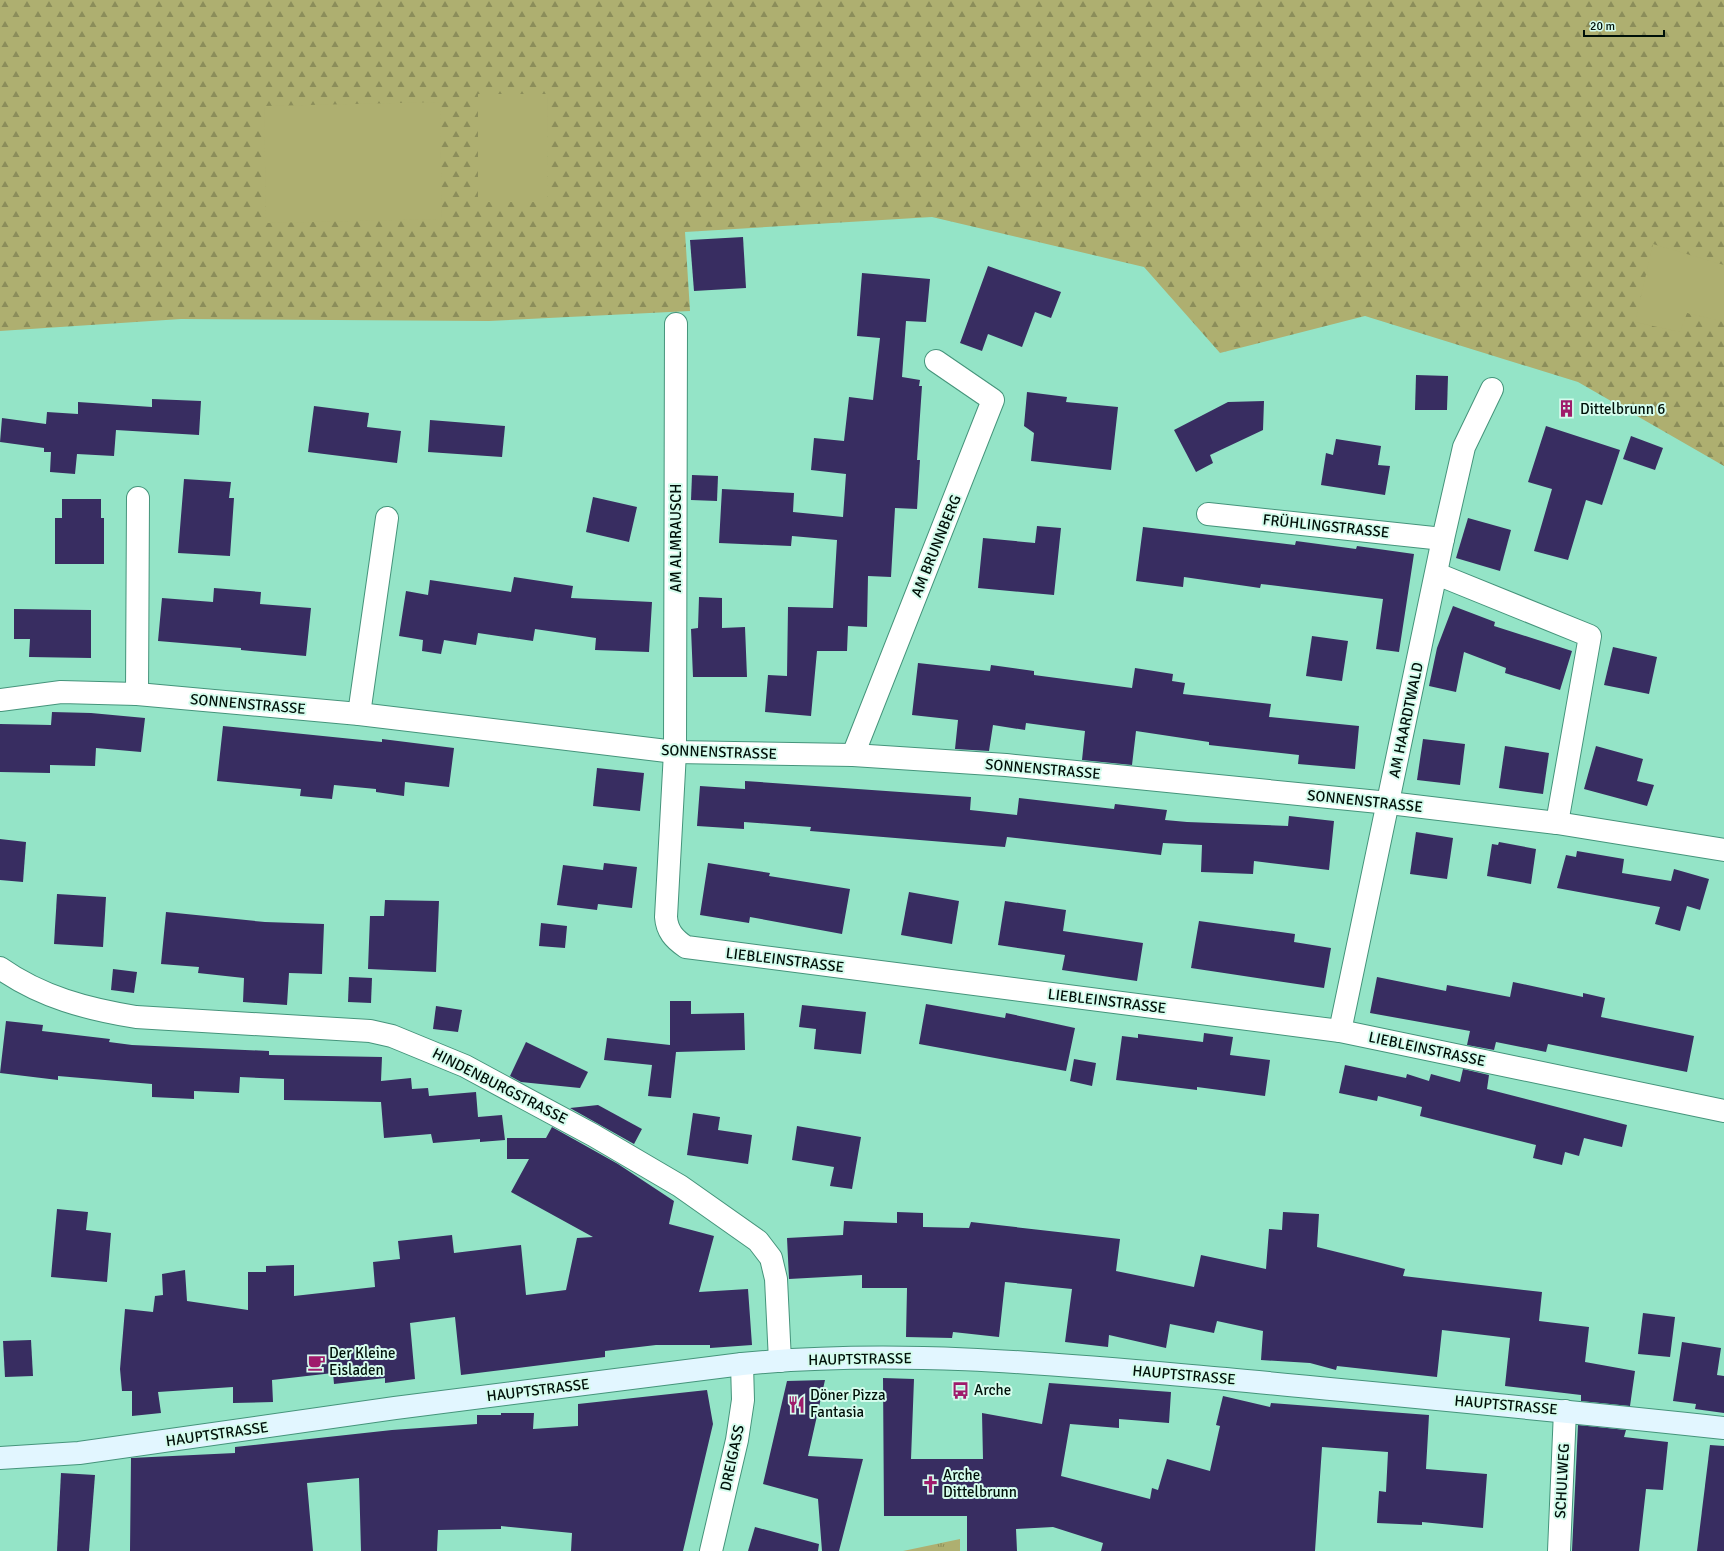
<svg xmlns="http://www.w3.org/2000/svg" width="1724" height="1551" viewBox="0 0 1724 1551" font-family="Signika,sans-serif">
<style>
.grass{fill:url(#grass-tufts)}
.forest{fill:url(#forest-firs)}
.green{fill:#aeaf70}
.building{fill:#382d61}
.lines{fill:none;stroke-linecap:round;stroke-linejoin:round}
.street-casing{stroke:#45947b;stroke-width:24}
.secondary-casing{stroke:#45947b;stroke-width:24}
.street{stroke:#fff;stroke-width:22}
.secondary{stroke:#e2f6ff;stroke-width:22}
.labels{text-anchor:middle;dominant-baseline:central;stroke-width:4;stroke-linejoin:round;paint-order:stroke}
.poi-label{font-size:15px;fill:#001009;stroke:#d5fced;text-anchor:start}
.street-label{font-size:15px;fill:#001009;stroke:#d5fced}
</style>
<defs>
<pattern id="grass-tufts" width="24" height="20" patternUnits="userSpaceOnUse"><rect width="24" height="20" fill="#aeaf70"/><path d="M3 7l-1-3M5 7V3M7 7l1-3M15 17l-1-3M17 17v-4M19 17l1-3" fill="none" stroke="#8b8d5a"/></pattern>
<pattern id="forest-firs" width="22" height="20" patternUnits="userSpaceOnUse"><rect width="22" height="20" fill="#aeaf70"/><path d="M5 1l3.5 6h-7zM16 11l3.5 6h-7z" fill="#8b8d5a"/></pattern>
</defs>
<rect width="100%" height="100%" fill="#94e4c7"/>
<path class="grass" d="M 960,1539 L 960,1551 L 903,1551 Z"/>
<path class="forest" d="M 0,0 L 1724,0 L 1724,466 L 1578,382 L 1365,316 L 1220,353 L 1144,267 L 932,217 L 685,232 L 690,311 L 489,321 L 181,319 L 0,331 Z"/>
<g class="green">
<path d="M 478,94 L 548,94 L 547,202 L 478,202 Z"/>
<path d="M 440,102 L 442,219 L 266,223 L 264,106 Z"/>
<path d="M 1653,244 L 1724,265 L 1724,322 L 1687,313 L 1680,332 L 1635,322 Z"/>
</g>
<g class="building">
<path d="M 743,237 L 746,288 L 694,291 L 690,240 Z"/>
<path d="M 988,266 L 1061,292 L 1051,318 L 1035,312 L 1022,347 L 988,334 L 982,351 L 960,343 Z"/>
<path d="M 862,273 L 930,279 L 926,322 L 906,321 L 902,377 L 920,380 L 919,386 L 922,386 L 917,460 L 920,460 L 917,509 L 895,508 L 891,577 L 868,576 L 867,627 L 848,626 L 847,651 L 817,651 L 811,716 L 765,712 L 768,675 L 787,676 L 788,607 L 833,608 L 837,540 L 792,536 L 791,546 L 719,543 L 722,489 L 794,493 L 793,512 L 843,517 L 846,474 L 811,470 L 814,438 L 844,441 L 849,397 L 873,400 L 880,338 L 857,336 Z"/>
<path d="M 1416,375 L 1448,376 L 1447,410 L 1415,410 Z"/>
<path d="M 1027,392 L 1067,397 L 1066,402 L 1118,407 L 1111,470 L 1031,461 L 1034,433 L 1024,426 Z"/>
<path d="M 152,399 L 201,401 L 199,435 L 116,430 L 114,456 L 77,454 L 75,474 L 50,472 L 51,452 L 44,452 L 44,448 L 0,442 L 2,418 L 46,424 L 47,412 L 78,414 L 78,402 L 152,407 Z"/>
<path d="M 1264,401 L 1263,430 L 1210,455 L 1213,463 L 1196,472 L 1174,430 L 1228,402 Z"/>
<path d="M 314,406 L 369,413 L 367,427 L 401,431 L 397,463 L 308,452 Z"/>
<path d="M 430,420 L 505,426 L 502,457 L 428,452 Z"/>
<path d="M 1546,426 L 1620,450 L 1602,505 L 1586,500 L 1568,560 L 1534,551 L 1552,489 L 1528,482 Z"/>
<path d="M 1631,436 L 1663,448 L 1655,470 L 1623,459 Z"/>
<path d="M 1336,439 L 1381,446 L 1378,465 L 1390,466 L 1385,495 L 1321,485 L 1326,453 L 1333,455 Z"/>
<path d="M 692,475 L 718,476 L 717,501 L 691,500 Z"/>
<path d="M 184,479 L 231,482 L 229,498 L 234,498 L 230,556 L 178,553 Z"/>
<path d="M 593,497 L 637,507 L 629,542 L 586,532 Z"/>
<path d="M 62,499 L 101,499 L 101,518 L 104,518 L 104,564 L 55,564 L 55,518 L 62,518 Z"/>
<path d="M 1468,518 L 1511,530 L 1500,571 L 1456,558 Z"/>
<path d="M 1037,526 L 1061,528 L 1054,595 L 978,588 L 983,538 L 1035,543 Z"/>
<path d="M 1143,527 L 1295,545 L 1296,541 L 1356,549 L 1357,546 L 1414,554 L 1399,652 L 1376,649 L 1383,599 L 1261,584 L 1260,588 L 1184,577 L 1183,587 L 1136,581 Z"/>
<path d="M 514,577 L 573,586 L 571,598 L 652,602 L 649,652 L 595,650 L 596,638 L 535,629 L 533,641 L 478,633 L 476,645 L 444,640 L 441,654 L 422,651 L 423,640 L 399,636 L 406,591 L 428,595 L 430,580 L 511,592 Z"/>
<path d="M 214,588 L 261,592 L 260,604 L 311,608 L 306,656 L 241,650 L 241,648 L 158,641 L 162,598 L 213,602 Z"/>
<path d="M 699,597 L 722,598 L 722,628 L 745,627 L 747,677 L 693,677 L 691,629 L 698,628 Z"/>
<path d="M 1453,606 L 1495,622 L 1494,626 L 1572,651 L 1560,690 L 1505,673 L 1506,668 L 1464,652 L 1456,692 L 1429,686 L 1437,648 Z"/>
<path d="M 14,609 L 91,610 L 91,658 L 29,657 L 30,639 L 14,639 Z"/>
<path d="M 1312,636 L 1348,641 L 1342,681 L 1306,676 Z"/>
<path d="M 1613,647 L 1657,657 L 1649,694 L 1604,685 Z"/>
<path d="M 918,663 L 990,671 L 991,665 L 1034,671 L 1034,675 L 1132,688 L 1135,668 L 1173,674 L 1172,681 L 1185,683 L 1183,694 L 1271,704 L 1269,717 L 1359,726 L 1355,769 L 1298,764 L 1299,755 L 1209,745 L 1209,742 L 1136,731 L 1132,765 L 1082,760 L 1085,731 L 1026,723 L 1025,730 L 993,725 L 989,751 L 955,749 L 958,720 L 912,715 Z"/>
<path d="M 52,712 L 91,713 L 145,718 L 141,752 L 96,748 L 95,766 L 50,765 L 50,773 L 0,772 L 0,724 L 51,725 Z"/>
<path d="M 223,726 L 382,742 L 382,739 L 454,748 L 449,787 L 405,782 L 404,796 L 376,792 L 376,789 L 334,785 L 332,799 L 300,796 L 301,789 L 217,781 Z"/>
<path d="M 1423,739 L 1465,744 L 1460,785 L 1417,780 Z"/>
<path d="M 1505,746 L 1549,753 L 1543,794 L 1499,788 Z"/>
<path d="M 1596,746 L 1643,759 L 1637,781 L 1654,785 L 1647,806 L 1584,789 Z"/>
<path d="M 597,768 L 644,773 L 640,811 L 593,806 Z"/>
<path d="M 745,781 L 971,797 L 970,810 L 1017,815 L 1019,798 L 1114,809 L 1115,804 L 1167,810 L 1165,820 L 1187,822 L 1288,826 L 1289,816 L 1334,821 L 1329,870 L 1254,861 L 1253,874 L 1201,872 L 1202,845 L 1163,843 L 1161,855 L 1007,837 L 1005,847 L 810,831 L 811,827 L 744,822 L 744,829 L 697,826 L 700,786 L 745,789 Z"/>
<path d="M 1416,832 L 1453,838 L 1447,879 L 1410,874 Z"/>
<path d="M 0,839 L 26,842 L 23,882 L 0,880 Z"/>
<path d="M 1499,842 L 1536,849 L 1531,884 L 1487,876 L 1492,844 L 1498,845 Z"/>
<path d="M 1577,851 L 1624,859 L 1622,873 L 1671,881 L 1674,869 L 1709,879 L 1700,910 L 1687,906 L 1680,931 L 1655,924 L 1660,907 L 1557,888 L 1566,855 L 1576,857 Z"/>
<path d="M 604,863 L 637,867 L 632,908 L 598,904 L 597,910 L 557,905 L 563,865 L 603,870 Z"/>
<path d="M 708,863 L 770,873 L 769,876 L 850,889 L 842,934 L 750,917 L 749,923 L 700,915 Z"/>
<path d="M 909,892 L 959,901 L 952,944 L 901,935 Z"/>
<path d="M 57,894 L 106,897 L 103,947 L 54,944 Z"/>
<path d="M 385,900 L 439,901 L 436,972 L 368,969 L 370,916 L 384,916 Z"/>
<path d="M 1005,901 L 1066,910 L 1063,931 L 1143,943 L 1137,981 L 1062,970 L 1065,955 L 998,945 Z"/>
<path d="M 166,912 L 265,922 L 324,924 L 322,974 L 289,973 L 287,1005 L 243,1002 L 244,978 L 198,973 L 199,967 L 161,964 Z"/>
<path d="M 1199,921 L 1295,934 L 1294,942 L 1331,948 L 1324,988 L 1191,968 Z"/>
<path d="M 541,923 L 567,926 L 565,948 L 539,946 Z"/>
<path d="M 113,969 L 137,972 L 134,993 L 111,990 Z"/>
<path d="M 349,977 L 372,978 L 371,1003 L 348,1002 Z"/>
<path d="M 1377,977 L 1446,991 L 1447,985 L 1510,997 L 1513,982 L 1583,997 L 1583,993 L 1605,998 L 1601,1017 L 1694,1036 L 1687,1072 L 1548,1044 L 1546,1052 L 1496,1042 L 1494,1050 L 1467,1045 L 1470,1031 L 1370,1013 Z"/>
<path d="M 670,1001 L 691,1001 L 691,1014 L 744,1013 L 745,1050 L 676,1052 L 671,1098 L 648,1096 L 652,1065 L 604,1060 L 607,1038 L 670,1045 Z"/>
<path d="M 926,1004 L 1005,1018 L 1006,1013 L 1075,1028 L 1066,1071 L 919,1044 Z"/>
<path d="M 802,1005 L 866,1012 L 861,1054 L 814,1049 L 816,1029 L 799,1027 Z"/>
<path d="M 436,1006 L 462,1010 L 458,1032 L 433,1029 Z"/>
<path d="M 6,1021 L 43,1025 L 42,1031 L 110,1039 L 109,1042 L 132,1045 L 269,1051 L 269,1055 L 382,1057 L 381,1081 L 411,1078 L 412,1089 L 428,1088 L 429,1096 L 476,1092 L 478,1117 L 502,1115 L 505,1140 L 480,1142 L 480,1139 L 433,1143 L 431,1134 L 384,1138 L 381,1102 L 284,1100 L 284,1079 L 240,1077 L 239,1093 L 194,1091 L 194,1099 L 152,1097 L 152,1084 L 58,1076 L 58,1080 L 0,1073 Z"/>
<path d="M 1204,1033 L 1233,1037 L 1230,1055 L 1270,1060 L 1265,1096 L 1197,1087 L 1197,1090 L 1116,1080 L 1122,1036 L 1138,1038 L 1138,1034 L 1203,1042 Z"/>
<path d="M 526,1042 L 588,1072 L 580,1088 L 521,1082 L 510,1076 Z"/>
<path d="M 1074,1059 L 1096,1063 L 1092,1086 L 1070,1081 Z"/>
<path d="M 1345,1065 L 1406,1078 L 1407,1074 L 1429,1081 L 1431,1074 L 1460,1082 L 1463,1069 L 1489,1075 L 1487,1089 L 1627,1125 L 1622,1147 L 1584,1138 L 1579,1156 L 1565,1152 L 1562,1165 L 1533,1158 L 1536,1145 L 1420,1116 L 1422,1107 L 1378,1096 L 1377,1101 L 1339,1093 Z"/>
<path d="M 598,1105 L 642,1129 L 634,1144 L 570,1108 Z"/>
<path d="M 693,1113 L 720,1117 L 718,1130 L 752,1135 L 748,1164 L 687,1155 Z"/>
<path d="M 797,1126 L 861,1137 L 852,1189 L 830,1186 L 834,1167 L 792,1160 Z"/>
<path d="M 552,1127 L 618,1164 L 674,1201 L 669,1224 L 714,1236 L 699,1292 L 748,1289 L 752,1345 L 710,1348 L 710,1345 L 656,1345 L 605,1351 L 605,1357 L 461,1375 L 455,1317 L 410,1323 L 415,1379 L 385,1383 L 385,1378 L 334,1384 L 333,1373 L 272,1380 L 273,1402 L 233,1403 L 233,1387 L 158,1392 L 161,1413 L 132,1416 L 132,1391 L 122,1391 L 120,1369 L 125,1309 L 153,1312 L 155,1296 L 163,1295 L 162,1274 L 185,1270 L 187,1301 L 248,1310 L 248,1272 L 266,1272 L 266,1266 L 294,1265 L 294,1296 L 375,1287 L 373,1262 L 400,1259 L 398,1241 L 452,1235 L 454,1253 L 521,1245 L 526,1295 L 566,1290 L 577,1238 L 593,1237 L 511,1192 L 529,1159 L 507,1159 L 507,1138 L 546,1138 Z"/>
<path d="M 57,1209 L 88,1212 L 86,1230 L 111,1233 L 107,1282 L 51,1277 Z"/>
<path d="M 897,1212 L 923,1213 L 923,1227 L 969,1228 L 971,1222 L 1120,1239 L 1116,1271 L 1194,1287 L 1201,1255 L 1266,1269 L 1269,1229 L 1282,1230 L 1283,1212 L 1319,1214 L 1317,1247 L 1405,1269 L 1403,1276 L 1542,1292 L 1539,1321 L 1589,1327 L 1585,1362 L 1635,1371 L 1630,1406 L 1581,1401 L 1581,1395 L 1505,1386 L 1510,1338 L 1442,1330 L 1437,1377 L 1337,1366 L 1336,1370 L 1310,1363 L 1261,1360 L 1263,1331 L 1217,1321 L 1214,1333 L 1170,1324 L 1166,1348 L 1109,1335 L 1108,1347 L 1065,1342 L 1072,1289 L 1005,1282 L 999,1337 L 953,1332 L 952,1338 L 906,1337 L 907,1288 L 862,1288 L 862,1275 L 789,1279 L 787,1238 L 843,1235 L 844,1221 L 897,1223 Z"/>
<path d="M 1643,1313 L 1675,1317 L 1670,1357 L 1638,1354 Z"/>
<path d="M 31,1340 L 33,1376 L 5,1377 L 3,1341 Z"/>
<path d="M 1682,1342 L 1721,1348 L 1717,1375 L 1724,1376 L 1724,1413 L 1695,1409 L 1696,1404 L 1673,1401 Z"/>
<path d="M 883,1378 L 914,1379 L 911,1459 L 983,1459 L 982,1413 L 1042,1424 L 1049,1383 L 1171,1392 L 1169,1423 L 1119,1419 L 1119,1428 L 1070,1424 L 1061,1476 L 1150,1499 L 1152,1488 L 1158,1490 L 1167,1459 L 1210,1471 L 1220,1426 L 1216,1425 L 1223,1396 L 1270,1407 L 1271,1403 L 1429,1415 L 1426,1469 L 1487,1474 L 1483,1528 L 1422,1522 L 1422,1525 L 1377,1523 L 1379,1491 L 1386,1492 L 1388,1452 L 1322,1447 L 1315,1551 L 1101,1551 L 1103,1543 L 1053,1527 L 1016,1529 L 1017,1551 L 967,1551 L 967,1516 L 884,1516 Z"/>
<path d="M 825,1380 L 808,1456 L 863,1459 L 839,1551 L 822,1551 L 818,1499 L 763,1484 L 787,1381 Z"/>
<path d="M 707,1390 L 713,1424 L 683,1551 L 571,1551 L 572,1533 L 501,1526 L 501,1529 L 438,1530 L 437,1551 L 361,1551 L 359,1478 L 307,1483 L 313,1551 L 130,1551 L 131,1458 L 235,1453 L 235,1447 L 392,1430 L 477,1424 L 477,1415 L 501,1415 L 501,1413 L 534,1413 L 533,1429 L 578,1426 L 578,1404 Z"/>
<path d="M 1578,1425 L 1626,1430 L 1624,1437 L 1668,1442 L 1663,1490 L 1646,1489 L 1639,1551 L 1572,1551 Z"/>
<path d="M 1710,1445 L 1724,1446 L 1724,1551 L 1697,1551 Z"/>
<path d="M 61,1473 L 95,1475 L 89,1551 L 57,1551 Z"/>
<path d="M 755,1527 L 819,1544 L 818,1551 L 748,1551 Z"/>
</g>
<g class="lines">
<defs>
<g id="street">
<path d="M 676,324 L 675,752 L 666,917 C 667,931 674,939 686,947 L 1340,1031 L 1724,1111"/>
<path d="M 1208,514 L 1443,539"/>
<path d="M 1437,574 L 1590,636 L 1557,823"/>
<path d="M 137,694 L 138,498"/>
<path d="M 0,700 L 61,692 L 137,694 L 359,714 L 675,752 L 853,755 L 1006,765 L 1389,803 L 1557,823 L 1724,850"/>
<path d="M 359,714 L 387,518"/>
<path d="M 853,755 L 993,400 L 936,361"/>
<path d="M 0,968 C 41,997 87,1009 136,1017 L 370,1031 L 392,1036 L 465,1066 L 593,1135 L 680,1186 L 758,1241 L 771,1258 L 776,1279 L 780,1361"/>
<path d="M 1340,1031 L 1443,539 L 1464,447 L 1492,389"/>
<path d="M 711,1551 L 737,1440 L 743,1400 L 742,1364"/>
<path d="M 1559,1551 L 1565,1411"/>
</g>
<path id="secondary" d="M 0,1458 L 79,1453 L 395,1408 L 742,1364 C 904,1348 1066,1365 1226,1379 C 1392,1395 1558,1410 1724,1428"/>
</defs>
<use href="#street" class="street-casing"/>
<use href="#secondary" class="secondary-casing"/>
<use href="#street" class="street"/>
<use href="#secondary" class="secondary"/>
</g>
<defs>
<symbol id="building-bare" viewBox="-9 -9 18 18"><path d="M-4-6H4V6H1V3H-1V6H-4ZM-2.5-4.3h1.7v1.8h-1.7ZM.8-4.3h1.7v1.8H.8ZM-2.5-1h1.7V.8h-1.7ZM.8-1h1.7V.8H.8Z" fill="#9f1b6b" stroke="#d5fced" stroke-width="2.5" paint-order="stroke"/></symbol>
<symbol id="cafe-bare" viewBox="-9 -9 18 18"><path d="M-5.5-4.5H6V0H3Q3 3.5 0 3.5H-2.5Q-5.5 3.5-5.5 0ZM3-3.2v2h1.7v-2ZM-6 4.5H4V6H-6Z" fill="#9f1b6b" stroke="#d5fced" stroke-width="2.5" paint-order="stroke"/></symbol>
<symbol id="bus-bare" viewBox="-9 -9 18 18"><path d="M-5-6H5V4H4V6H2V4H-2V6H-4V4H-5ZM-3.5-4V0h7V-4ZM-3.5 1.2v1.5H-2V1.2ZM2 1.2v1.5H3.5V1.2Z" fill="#9f1b6b" stroke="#d5fced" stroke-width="2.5" paint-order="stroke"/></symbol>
<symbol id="restaurant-bare" viewBox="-9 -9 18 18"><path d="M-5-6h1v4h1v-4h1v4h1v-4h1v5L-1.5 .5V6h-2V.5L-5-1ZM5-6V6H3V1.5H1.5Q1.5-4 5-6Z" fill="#9f1b6b" stroke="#d5fced" stroke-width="2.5" paint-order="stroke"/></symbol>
<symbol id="church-bare" viewBox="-9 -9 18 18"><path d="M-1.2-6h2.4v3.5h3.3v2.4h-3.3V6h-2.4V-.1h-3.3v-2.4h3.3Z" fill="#9f1b6b" stroke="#d5fced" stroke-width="2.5" paint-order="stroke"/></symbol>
</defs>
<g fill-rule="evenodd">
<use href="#building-bare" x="1554" y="396" width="25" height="25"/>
<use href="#cafe-bare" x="304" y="1350" width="25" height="25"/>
<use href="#bus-bare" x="948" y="1378" width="25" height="25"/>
<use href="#restaurant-bare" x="784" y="1392" width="25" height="25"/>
<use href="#church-bare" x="918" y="1472" width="25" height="25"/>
</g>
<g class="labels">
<g class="poi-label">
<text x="1580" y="409">Dittelbrunn 6</text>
<text x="329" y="1353">Der Kleine<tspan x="329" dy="17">Eisladen</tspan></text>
<text x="974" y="1390">Arche</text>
<text x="810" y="1395">Döner Pizza<tspan x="810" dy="17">Fantasia</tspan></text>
<text x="943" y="1475">Arche<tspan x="943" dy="17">Dittelbrunn</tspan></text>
</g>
<g class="street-label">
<text transform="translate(1326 526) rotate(6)">FRÜHLINGSTRASSE</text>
<text transform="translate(676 538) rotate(-90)">AM ALMRAUSCH</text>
<text transform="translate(936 546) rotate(-68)">AM BRUNNBERG</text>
<text transform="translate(248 704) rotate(5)">SONNENSTRASSE</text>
<text transform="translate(1406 720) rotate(-78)">AM HAARDTWALD</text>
<text transform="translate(719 752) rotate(2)">SONNENSTRASSE</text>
<text transform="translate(1043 769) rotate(5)">SONNENSTRASSE</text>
<text transform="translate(1365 801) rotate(6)">SONNENSTRASSE</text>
<text transform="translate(785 960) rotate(7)">LIEBLEINSTRASSE</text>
<text transform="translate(1107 1001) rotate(7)">LIEBLEINSTRASSE</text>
<text transform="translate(1427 1049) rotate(12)">LIEBLEINSTRASSE</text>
<text transform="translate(500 1086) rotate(27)">HINDENBURGSTRASSE</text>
<text transform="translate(860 1359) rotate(-1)">HAUPTSTRASSE</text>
<text transform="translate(1184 1375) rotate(5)">HAUPTSTRASSE</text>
<text transform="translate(538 1390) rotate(-7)">HAUPTSTRASSE</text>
<text transform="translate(1506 1405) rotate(5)">HAUPTSTRASSE</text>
<text transform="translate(217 1434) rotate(-8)">HAUPTSTRASSE</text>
<text transform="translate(732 1458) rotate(-78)">DREIGASS</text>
<text transform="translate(1562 1481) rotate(-87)">SCHULWEG</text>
</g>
</g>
<path d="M1584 30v6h80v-6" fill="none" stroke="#001009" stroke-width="2"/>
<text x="1590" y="30" font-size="12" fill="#001009" stroke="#d5fced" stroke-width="3" paint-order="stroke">20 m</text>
</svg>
